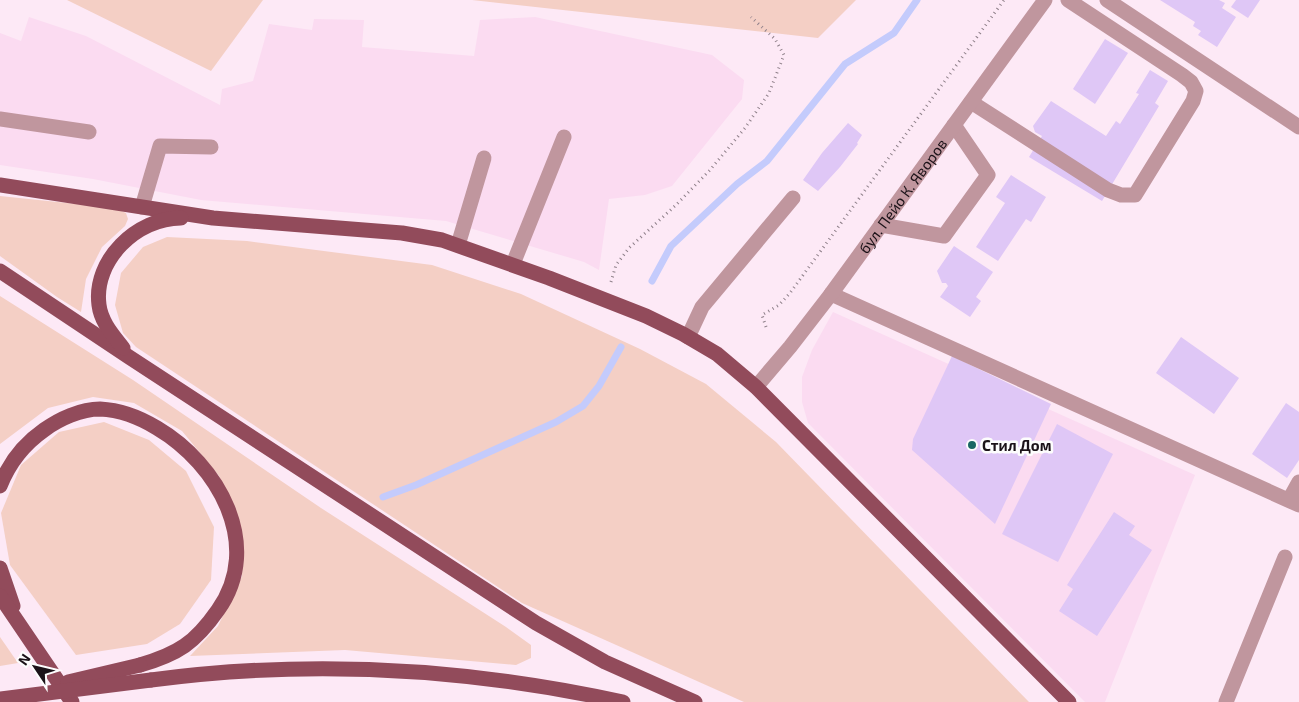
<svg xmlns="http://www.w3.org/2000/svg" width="1299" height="702" viewBox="0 0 1299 702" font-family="'Exo 2',sans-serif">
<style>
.built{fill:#fbdbf1}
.green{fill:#f4cfc5}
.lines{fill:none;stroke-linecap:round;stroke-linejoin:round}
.stream{stroke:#c4cbfc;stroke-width:7}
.building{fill:#dfc7f6}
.path{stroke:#8f808a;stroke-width:3;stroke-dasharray:1 4;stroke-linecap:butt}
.minor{stroke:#c0969e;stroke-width:15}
.major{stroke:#924b5b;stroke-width:15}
.major-bridge{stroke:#924b5b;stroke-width:15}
.poi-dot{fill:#1a6764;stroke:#fdfdfd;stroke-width:2}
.labels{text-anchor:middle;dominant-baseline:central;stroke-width:5;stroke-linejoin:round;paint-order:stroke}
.street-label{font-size:15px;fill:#1b1218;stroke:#fdfdfd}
.poi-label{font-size:15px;font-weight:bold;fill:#1b1218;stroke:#fdfdfd;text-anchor:start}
</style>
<rect width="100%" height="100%" fill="#fde9f6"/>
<g class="built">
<path d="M 29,17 L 86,36 L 220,105 L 222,89 L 253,81 L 269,24 L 312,30 L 314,19 L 364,20 L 362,47 L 474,56 L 480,20 L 535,17 L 712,55 L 744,80 L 742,99 L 672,186 L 645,195 L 609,199 L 599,270 L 584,262 L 446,221 L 201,200 L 93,179 L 0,165 L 0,33 L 21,41 Z"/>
<path d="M 833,312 L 1195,475 L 1105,702 L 1085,702 L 808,423 L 802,402 L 802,377 L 812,350 Z"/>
</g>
<g class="green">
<path d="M 67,0 L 263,0 L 211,71 Z"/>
<path d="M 472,0 L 856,0 L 818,38 Z"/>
<path d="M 0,196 L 115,208 L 126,213 L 128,219 L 125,226 L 102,247 L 86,279 L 81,312 L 57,297 L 0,256 Z"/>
<path d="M 167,237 L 247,241 L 432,265 L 521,294 L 640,349 L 706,384 L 776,442 L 1029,702 L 744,702 L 522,603 L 136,347 L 123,333 L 115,305 L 121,273 L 143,247 Z"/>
<path d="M 0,296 L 133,380 L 321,508 L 506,627 L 531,645 L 531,658 L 516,665 L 345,650 L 190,656 L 218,626 L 242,576 L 239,521 L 219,476 L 182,431 L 134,403 L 93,397 L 48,408 L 0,444 Z"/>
<path d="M 104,422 L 149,440 L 186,471 L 214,527 L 211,580 L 180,624 L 147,644 L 76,655 L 10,565 L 1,513 L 21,465 L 59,432 Z"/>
<path d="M 0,637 L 18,663 L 0,666 Z"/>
</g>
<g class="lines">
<g class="stream">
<path d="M 652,281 L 671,246 L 737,184 L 767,161 L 845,64 L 894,33 L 917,0"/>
<path d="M 383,497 L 416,485 L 556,422 L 583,406 L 599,386 L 621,347"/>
</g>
</g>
<g class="building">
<path d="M 1160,0 L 1219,0 L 1225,3 L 1222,8 L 1236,17 L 1217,47 L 1198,35 L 1201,31 L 1193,26 L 1195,22 Z"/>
<path d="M 1236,0 L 1260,0 L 1248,18 L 1231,7 Z"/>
<path d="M 1105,39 L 1128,53 L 1095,104 L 1073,89 Z"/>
<path d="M 1150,70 L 1168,81 L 1155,103 L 1159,106 L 1102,201 L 1029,157 L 1042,136 L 1035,132 L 1033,126 L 1051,101 L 1106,136 L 1116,121 L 1120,124 L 1139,94 L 1136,93 Z"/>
<path d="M 848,123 L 862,135 L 857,143 L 858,144 L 840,167 L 818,191 L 803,180 L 822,153 Z"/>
<path d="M 1011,175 L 1046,197 L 1031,222 L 1026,219 L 998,261 L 976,247 L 1005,203 L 996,197 Z"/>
<path d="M 954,246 L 993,272 L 976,297 L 981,301 L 970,317 L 940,297 L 948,286 L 946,283 L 942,283 L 937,271 Z"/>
<path d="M 1181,337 L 1239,378 L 1214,414 L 1156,373 Z"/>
<path d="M 952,356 L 1051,404 L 995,524 L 912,450 L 913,439 Z"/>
<path d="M 1286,403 L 1299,412 L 1299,460 L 1287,478 L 1252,454 Z"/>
<path d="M 1057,424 L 1113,454 L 1058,562 L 1002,534 Z"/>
<path d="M 1114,512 L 1135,526 L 1129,535 L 1152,550 L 1097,636 L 1059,611 L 1073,589 L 1067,585 Z"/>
</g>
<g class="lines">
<g class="path">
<path d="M 611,282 L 616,265 L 629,248 L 676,205 L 710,170 L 745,128 L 769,93 L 784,55 L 775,39 L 751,17"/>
<path d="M 766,327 L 762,315 L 779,305 L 790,293 L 1004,0"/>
</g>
<g class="minor">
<path d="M 1107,0 L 1299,127"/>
<path d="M 971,102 L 1108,190 L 1121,195 L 1135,195 L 1193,101 L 1196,91 L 1191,82 L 1182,75 L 1068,0"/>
<path d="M 0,119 L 89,132"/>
<path d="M 142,207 L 160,146 L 211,147"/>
<path d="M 881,225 L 944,236 L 988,175 L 954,125"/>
<path d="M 458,245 L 484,158"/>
<path d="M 513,264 L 564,137"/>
<path d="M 831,294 L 1299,505"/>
<path d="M 688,337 L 702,307 L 793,198"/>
<path id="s1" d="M 756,387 L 790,347 L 831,294 L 1045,0"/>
<path d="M 1289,500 L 1299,482"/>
<path d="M 1226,702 L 1285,557"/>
</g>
<g class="major">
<path d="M 0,185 L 213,218 L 402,233 L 442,240 L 549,278 L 646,316 L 683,334 L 717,354 L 756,387 L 1069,702"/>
<path d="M 0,271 L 129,357 L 536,623 L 605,662 L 695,702"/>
<path d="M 123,348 C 113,335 101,322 99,305 C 93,260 137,218 181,218"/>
<path d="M 0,486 C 9,463 24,444 44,430 C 59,419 81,409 100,409 C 121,410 139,417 157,428 C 218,464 264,545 218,610 C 195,643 178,654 140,665"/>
<path d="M 0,568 L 13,606"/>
<path d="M 0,596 L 72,702"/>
<path d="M 151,680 C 309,659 468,668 623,702"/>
</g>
<g class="major-bridge">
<path d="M 68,682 L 140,665"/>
<path d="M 0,699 L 151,680"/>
</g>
</g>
<circle class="poi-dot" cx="972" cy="445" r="5"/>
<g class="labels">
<g class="street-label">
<text stroke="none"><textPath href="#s1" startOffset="241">бул. Пейо К. Яворов</textPath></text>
</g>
<g class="poi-label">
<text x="982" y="445">Стил Дом</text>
</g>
</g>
<g transform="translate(35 667) rotate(305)" stroke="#fdfdfd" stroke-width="4" paint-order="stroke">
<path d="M0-4L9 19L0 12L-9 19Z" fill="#1b1218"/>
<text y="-8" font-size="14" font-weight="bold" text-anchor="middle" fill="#1b1218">N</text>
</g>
</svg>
